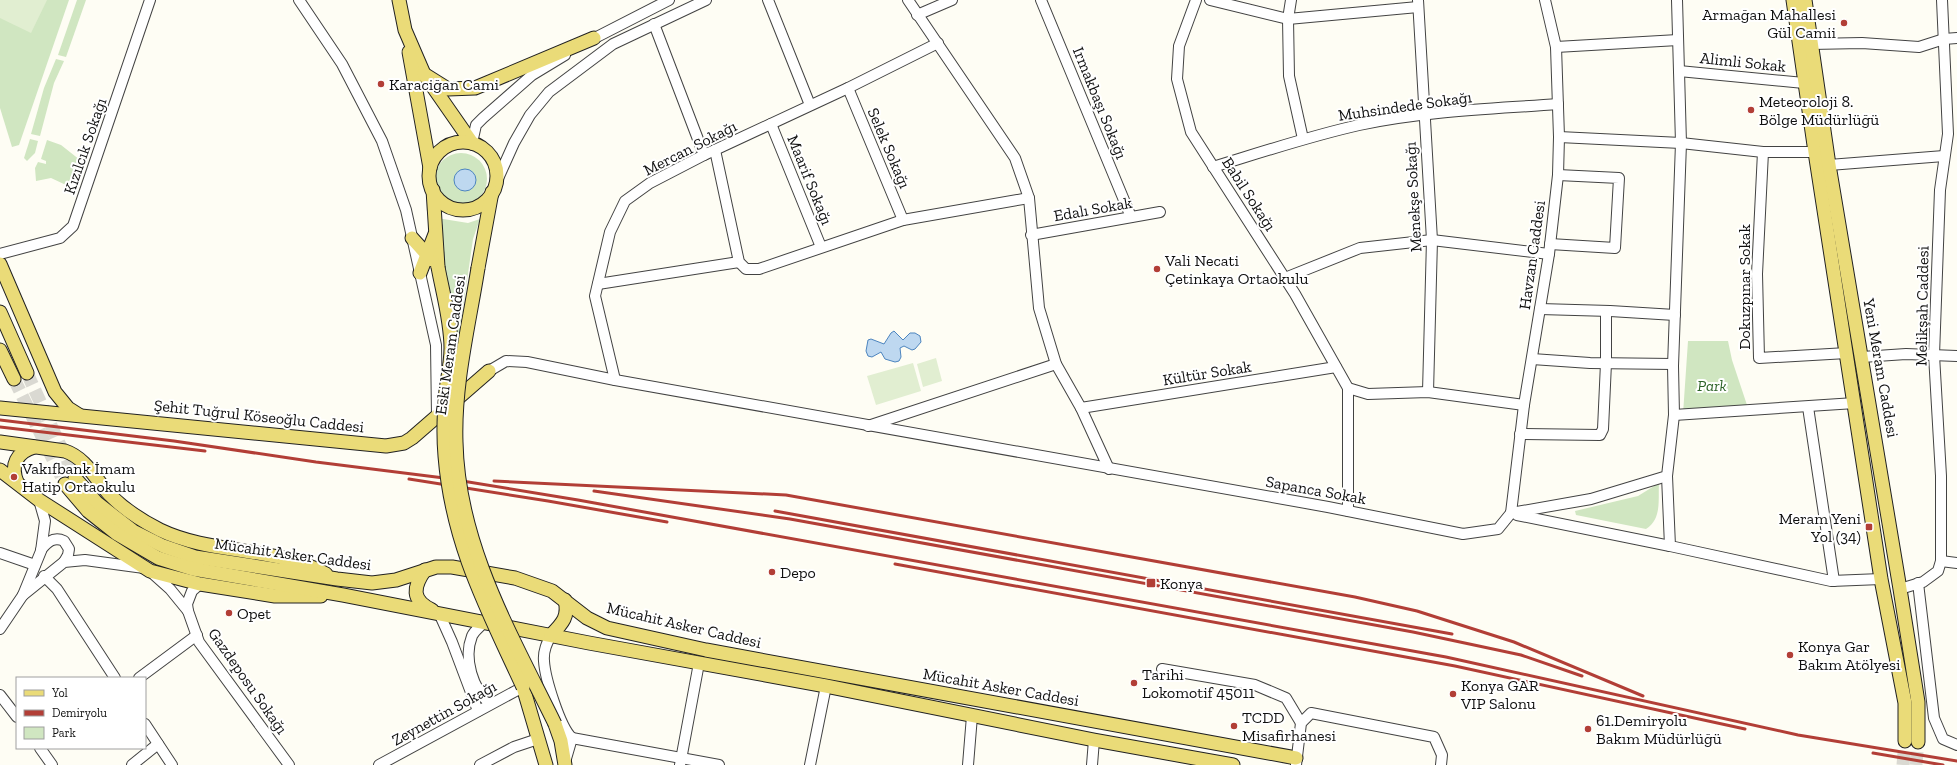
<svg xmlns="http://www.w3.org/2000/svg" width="1957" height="765" viewBox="0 0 1957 765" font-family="'Zilla Slab',serif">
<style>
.green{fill:#d0e6c1}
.pitch{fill:#e1eed1}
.water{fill:#bed8f0;stroke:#4d85bf}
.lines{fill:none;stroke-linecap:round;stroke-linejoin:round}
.major-tunnel{stroke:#dad9d2;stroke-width:13;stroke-dasharray:13 6;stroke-linecap:butt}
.minor-casing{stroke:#434343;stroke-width:12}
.major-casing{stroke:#212121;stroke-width:15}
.minor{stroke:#fff;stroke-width:10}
.major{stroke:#eadb78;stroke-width:13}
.rail{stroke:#b23e36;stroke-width:3}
.major-bridge-casing{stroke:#212121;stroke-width:15;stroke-linecap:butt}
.major-bridge{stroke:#eadb78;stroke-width:13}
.poi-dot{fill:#b23e36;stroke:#fff;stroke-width:1.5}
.labels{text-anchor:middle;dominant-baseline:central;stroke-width:4;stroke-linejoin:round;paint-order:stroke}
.poi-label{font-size:16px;fill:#101010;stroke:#fff;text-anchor:start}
.street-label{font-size:16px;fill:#101010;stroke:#fff}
.park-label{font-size:16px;font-style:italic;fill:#2c6227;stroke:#fff}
</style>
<rect width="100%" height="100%" fill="#fefdf4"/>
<g class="green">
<path d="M 0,0 L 69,0 L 19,145 L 12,147 L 0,108 Z"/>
<path d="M 77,0 L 86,0 L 66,57 L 58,55 Z"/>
<path d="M 56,59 L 64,61 L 54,83 L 40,136 L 31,134 L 44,88 Z"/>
<path d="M 30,139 L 38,141 L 35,153 L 27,161 L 24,158 Z"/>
<path d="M 47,140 L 61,145 L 80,160 L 73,179 L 66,185 L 51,178 L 36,181 L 35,168 L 38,162 L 46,164 L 46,161 L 41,159 Z"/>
<circle cx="461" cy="179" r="26"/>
<path d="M 437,218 L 468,223 L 480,219 L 473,239 L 459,336 L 456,335 Z"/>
<path d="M 1688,341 L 1728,341 L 1732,360 L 1748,408 L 1683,414 Z"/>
<path d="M 1659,483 C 1658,500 1662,519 1646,529 L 1576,515 L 1575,511 L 1638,496 Z"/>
</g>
<g class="pitch">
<path d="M 0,0 L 47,0 L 31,33 L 0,18 Z"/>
<path d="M 936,358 L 942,381 L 923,387 L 917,364 Z"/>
<path d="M 913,363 L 921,391 L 876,405 L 867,376 Z"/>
</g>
<g class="water">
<circle cx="465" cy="180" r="11"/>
<path d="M 894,331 L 903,340 L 910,333 L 915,333 L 920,336 L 921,342 L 915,349 L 912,350 L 904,346 L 900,348 L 901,357 L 899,361 L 895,362 L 885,359 L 881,352 L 872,357 L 868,356 L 866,351 L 868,340 L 871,339 L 884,344 L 891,333 Z"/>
</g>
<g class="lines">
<g class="major-tunnel">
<path d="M 27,373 L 75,478"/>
<path d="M 14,379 L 65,484"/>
<path d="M 1903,765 L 1905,741"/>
<path d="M 1916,765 L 1918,742"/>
</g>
<defs>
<g id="minor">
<path d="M 299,0 L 342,64 L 382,141 L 406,210 L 436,345 L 437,416"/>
<path d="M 768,0 L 810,105"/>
<path d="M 908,0 L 1015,158 L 1029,198 L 1039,308 L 1056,364 L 1081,408 L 1109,469"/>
<path d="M 1041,0 L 1131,217"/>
<path d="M 1196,0 L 1179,46 L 1177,79 L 1191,132 L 1295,294 L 1348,388 L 1348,511"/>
<path d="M 1210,0 L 1288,19 L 1418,7"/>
<path d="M 1291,0 L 1288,19 L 1289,76 L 1303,139"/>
<path d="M 1418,0 L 1432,240 L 1428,392"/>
<path d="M 917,15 L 952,0"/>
<path d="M 654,24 L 704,155"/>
<path d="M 587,42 L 669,0"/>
<path d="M 1811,44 L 1862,43 L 1919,47 L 1944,39 L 1957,38"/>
<path d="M 1556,47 L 1678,40"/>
<path d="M 1679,71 L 1804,83"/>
<path d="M 848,88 L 903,220"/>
<path d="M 771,124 L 821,247"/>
<path d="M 1559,137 L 1681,143 L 1763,152 L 1815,152"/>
<path d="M 472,143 L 476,125 L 483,118 L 532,75 L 565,55"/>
<path d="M 715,150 L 739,262 L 746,269 L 759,269 L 903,220 L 1029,198"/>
<path d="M 1763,152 L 1757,274 L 1759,358 L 1847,353"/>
<path d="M 1829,165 L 1944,156"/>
<path d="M 1213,167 C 1262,152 1310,136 1359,125 C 1424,111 1492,109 1558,104"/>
<path d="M 496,183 L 514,143 L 530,115 L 549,92 L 613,44 L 706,0"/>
<path d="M 1031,235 L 1160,212"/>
<path d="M 1550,244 L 1615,248 L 1619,178 L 1558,175"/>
<path d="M 0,254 L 60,238 L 73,226 L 150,0"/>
<path d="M 1285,278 L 1360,248 L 1432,240 L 1549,254"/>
<path d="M 598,284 L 739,262"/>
<path d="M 1540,309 L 1610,311 L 1675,315"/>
<path d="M 1862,357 L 1906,354 L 1957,356"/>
<path d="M 1532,359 L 1590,363 L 1673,364"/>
<path d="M 489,371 L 506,361 L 527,362 L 615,380 L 1328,507 L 1463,534 L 1498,529 L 1511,513"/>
<path d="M 615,380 L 595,296 L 610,232 L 625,201 L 650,183 L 704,155 L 848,88 L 938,43"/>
<path d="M 1348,388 L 1368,394 L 1428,392 L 1524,405"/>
<path d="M 1808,407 L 1834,581"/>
<path d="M 1081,408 L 1336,367"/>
<path d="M 1674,415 L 1855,403"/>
<path d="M 868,426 L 1056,364"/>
<path d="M 1520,434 L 1600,435 L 1603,429 L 1606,363 L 1606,311"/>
<path d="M 1667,476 L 1670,546 L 1831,581 L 1881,579"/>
<path d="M 1511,513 L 1591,499 L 1667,476 L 1674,415 L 1673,366 L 1681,143 L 1677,0"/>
<path d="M 1511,513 L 1524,405 L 1549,254 L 1558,175 L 1559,137 L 1556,47 L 1545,0"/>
<path d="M 1517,515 L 1670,546"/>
<path d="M 41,550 C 47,542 54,536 64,541 L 69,549 L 68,555 L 64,562"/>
<path d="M 0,553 L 35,565"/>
<path d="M 1941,561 L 1957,563"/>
<path d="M 151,572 L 170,589 L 188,611"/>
<path d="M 44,576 L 57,589 L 115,678"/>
<path d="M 1918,583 L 1934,718 L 1943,739 L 1957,745"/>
<path d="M 200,584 L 192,591 L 187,604 L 188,611 L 199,642 L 289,765"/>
<path d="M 1900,589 L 1923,582 L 1938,571 L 1941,561 L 1941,476 L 1934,355 L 1940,190 L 1948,134 L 1942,0"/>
<path d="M 23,595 L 64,562 L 85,560 L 144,568"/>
<path d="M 439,613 L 452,642 L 478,711"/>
<path d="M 484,622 C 481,626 474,631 472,636 C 463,659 473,689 490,704"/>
<path d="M 0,629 L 23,595 L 41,551 L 45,521 L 39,500"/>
<path d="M 551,635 C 547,643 543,651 544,661 C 545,678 560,727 572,738 L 565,762"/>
<path d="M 1162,669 L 1255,685 L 1286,698 L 1301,723"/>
<path d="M 139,678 L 197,635"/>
<path d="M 0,695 L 17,717"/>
<path d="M 145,724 L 172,765"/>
<path d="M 561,741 L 572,738 L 719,765"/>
<path d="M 40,748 L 52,765"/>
<path d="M 132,765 L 158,744"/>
<path d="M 379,765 L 523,687"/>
<path d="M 480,765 L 514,747 L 538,739"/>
<path d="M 680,765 L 699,663"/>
<path d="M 810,765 L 826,686"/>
<path d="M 968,765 L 972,716"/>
<path d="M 1092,765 L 1094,740"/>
<path d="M 1296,765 L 1301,723 L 1311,713 L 1434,737 L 1442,755 L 1441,765"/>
</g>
<g id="major">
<path d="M 399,0 L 405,30 L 424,74 L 472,143"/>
<path d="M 1793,0 L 1815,152 L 1881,579 L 1905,703 L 1905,741"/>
<path d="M 1805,0 L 1829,165 L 1900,589 L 1918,702 L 1918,742"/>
<path d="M 409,52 L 430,168"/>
<path d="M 424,74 L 448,89 L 475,88 L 594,38"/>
<circle cx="463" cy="176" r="34"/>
<path d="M 433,190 L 438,267"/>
<path d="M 412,238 L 432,260"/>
<path d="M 0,264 L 55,392 L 68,408 L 79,415"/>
<path d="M 478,268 L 492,192"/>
<path d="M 420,273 L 435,234"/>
<path d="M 0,312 L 27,373"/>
<path d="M 0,350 L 14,379"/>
<path d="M 0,408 L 386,446 L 404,443 L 412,438 L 489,371"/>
<path d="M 0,442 L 65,451 C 86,458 96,480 110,495 C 124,509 142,521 160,530 C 212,555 276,546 326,574"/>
<path d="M 0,470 L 39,500 L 150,571 L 200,584 L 275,596 L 321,596"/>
<path d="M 75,478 L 97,503 L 133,531 L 163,546 L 195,557 L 337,579 L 372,583 L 396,580 L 436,567 L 452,567 L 515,578 L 552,591 L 587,618 L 607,628 L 706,650 L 1296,758"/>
<path d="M 17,482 C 10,465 17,452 34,447"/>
<path d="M 65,484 L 88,511 L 117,534 L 158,558 L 193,569 L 343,595 L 589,643 L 826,686 L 1094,740 L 1233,765"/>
<path d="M 425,570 C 413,587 411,600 432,610"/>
<path d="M 551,635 C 563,623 569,616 565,600"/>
<path d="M 523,687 L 546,765"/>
<path d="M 555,724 L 561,741 L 565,765"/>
</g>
</defs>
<use href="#minor" class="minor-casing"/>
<use href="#major" class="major-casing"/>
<use href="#minor" class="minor"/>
<use href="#major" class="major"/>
<g class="rail">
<path d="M 0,420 L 174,441 L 316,462 L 444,478 L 578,500 L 1446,657 L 1798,735 L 1957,761"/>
<path d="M 0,427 L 205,451"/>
<path d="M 409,479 L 548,501 L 667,522"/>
<path d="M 494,481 L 786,495 L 1355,597 L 1417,611 L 1514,642 L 1643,696"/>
<path d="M 594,491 L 790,519 L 1413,632 L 1521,655 L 1582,676"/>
<path d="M 775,511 L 1452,634"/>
<path d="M 895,564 L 1455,666 L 1745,729"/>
<path d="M 1873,753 L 1943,765"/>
</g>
<defs>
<g id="major-bridge">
<path d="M 438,267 C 443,294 451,321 451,348 C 451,362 448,376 446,390 C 444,412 443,434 445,456 C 452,544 487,609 523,687"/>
<path d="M 478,268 C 469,325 454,384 456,442 C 458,544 511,634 555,724"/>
</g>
</defs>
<use href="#major-bridge" class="major-bridge-casing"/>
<use href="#major-bridge" class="major-bridge"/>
</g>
<g class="poi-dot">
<circle cx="1844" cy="23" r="4"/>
<circle cx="381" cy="84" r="4"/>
<circle cx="1751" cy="110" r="4"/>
<circle cx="1157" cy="269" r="4"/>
<circle cx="14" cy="477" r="4"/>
<rect x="1865" y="523" width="8" height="8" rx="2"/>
<circle cx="772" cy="572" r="4"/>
<rect x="1146" y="578" width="10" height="10" rx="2"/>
<circle cx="229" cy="613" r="4"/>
<circle cx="1790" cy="655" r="4"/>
<circle cx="1134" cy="683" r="4"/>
<circle cx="1453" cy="694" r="4"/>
<circle cx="1234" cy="726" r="4"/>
<circle cx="1588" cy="729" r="4"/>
</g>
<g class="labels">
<g class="poi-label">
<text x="1836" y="14" text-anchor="end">Armağan Mahallesi<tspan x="1836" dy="18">Gül Camii</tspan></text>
<text x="389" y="84">Karaciğan Cami</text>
<text x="1759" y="101">Meteoroloji 8.<tspan x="1759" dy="18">Bölge Müdürlüğü</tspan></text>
<text x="1165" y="260">Vali Necati<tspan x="1165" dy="18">Çetinkaya Ortaokulu</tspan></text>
<text x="22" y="468">Vakıfbank İmam<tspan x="22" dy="18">Hatip Ortaokulu</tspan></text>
<text x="1861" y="518" text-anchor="end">Meram Yeni<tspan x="1861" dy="18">Yol (34)</tspan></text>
<text x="780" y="572">Depo</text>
<text x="1160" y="583">Konya</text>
<text x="237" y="613">Opet</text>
<text x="1798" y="646">Konya Gar<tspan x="1798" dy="18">Bakım Atölyesi</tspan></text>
<text x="1142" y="674">Tarihi<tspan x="1142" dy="18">Lokomotif 45011</tspan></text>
<text x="1461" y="685">Konya GAR<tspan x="1461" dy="18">VIP Salonu</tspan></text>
<text x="1242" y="717">TCDD<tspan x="1242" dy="18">Misafirhanesi</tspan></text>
<text x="1596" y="720">61.Demiryolu<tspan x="1596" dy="18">Bakım Müdürlüğü</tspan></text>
</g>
<g class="street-label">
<text transform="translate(1743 62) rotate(6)">Alimli Sokak</text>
<text transform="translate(1100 103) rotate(68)">Irmakbaşı Sokağı</text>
<text transform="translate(1405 106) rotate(-8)">Muhsindede Sokağı</text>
<text transform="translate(85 146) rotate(-71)">Kızılcık Sokağı</text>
<text transform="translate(690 148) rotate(-27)">Mercan Sokağı</text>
<text transform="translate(889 148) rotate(67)">Selek Sokağı</text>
<text transform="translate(810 180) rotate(68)">Maarif Sokağı</text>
<text transform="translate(1249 194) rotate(57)">Babil Sokağı</text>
<text transform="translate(1413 197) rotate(-93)">Menekşe Sokağı</text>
<text transform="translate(1093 209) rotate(-10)">Edalı Sokak</text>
<text transform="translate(1532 255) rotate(-82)">Havzan Caddesi</text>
<text transform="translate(1744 287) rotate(-90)">Dokuzpınar Sokak</text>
<text transform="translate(1922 306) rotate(-89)">Melikşah Caddesi</text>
<text transform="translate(450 345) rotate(-82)">Eski Meram Caddesi</text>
<text transform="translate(1881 368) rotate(80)">Yeni Meram Caddesi</text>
<text transform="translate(1207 373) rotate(-9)">Kültür Sokak</text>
<text transform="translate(259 416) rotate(6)">Şehit Tuğrul Köseoğlu Caddesi</text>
<text transform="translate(1316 490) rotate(10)">Sapanca Sokak</text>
<text transform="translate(293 554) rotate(8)">Mücahit Asker Caddesi</text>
<text transform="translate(684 625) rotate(13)">Mücahit Asker Caddesi</text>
<text transform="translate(248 681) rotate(55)">Gazdeposu Sokağı</text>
<text transform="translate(1001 687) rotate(10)">Mücahit Asker Caddesi</text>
<text transform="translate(444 713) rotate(-29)">Zeynettin Sokağı</text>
</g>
<g class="park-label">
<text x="1712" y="385">Park</text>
</g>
</g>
<rect x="16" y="677" width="130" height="72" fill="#ffffff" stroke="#9f9f9f"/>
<rect x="24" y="690" width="20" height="6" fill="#eadb78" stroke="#9f9f9f"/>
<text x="52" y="697" font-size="12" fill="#101010">Yol</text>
<rect x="24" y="710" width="20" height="6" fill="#b23e36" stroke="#9f9f9f"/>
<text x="52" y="717" font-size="12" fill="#101010">Demiryolu</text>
<rect x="24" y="727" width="20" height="12" fill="#d0e6c1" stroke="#9f9f9f"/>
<text x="52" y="737" font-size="12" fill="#101010">Park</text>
</svg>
